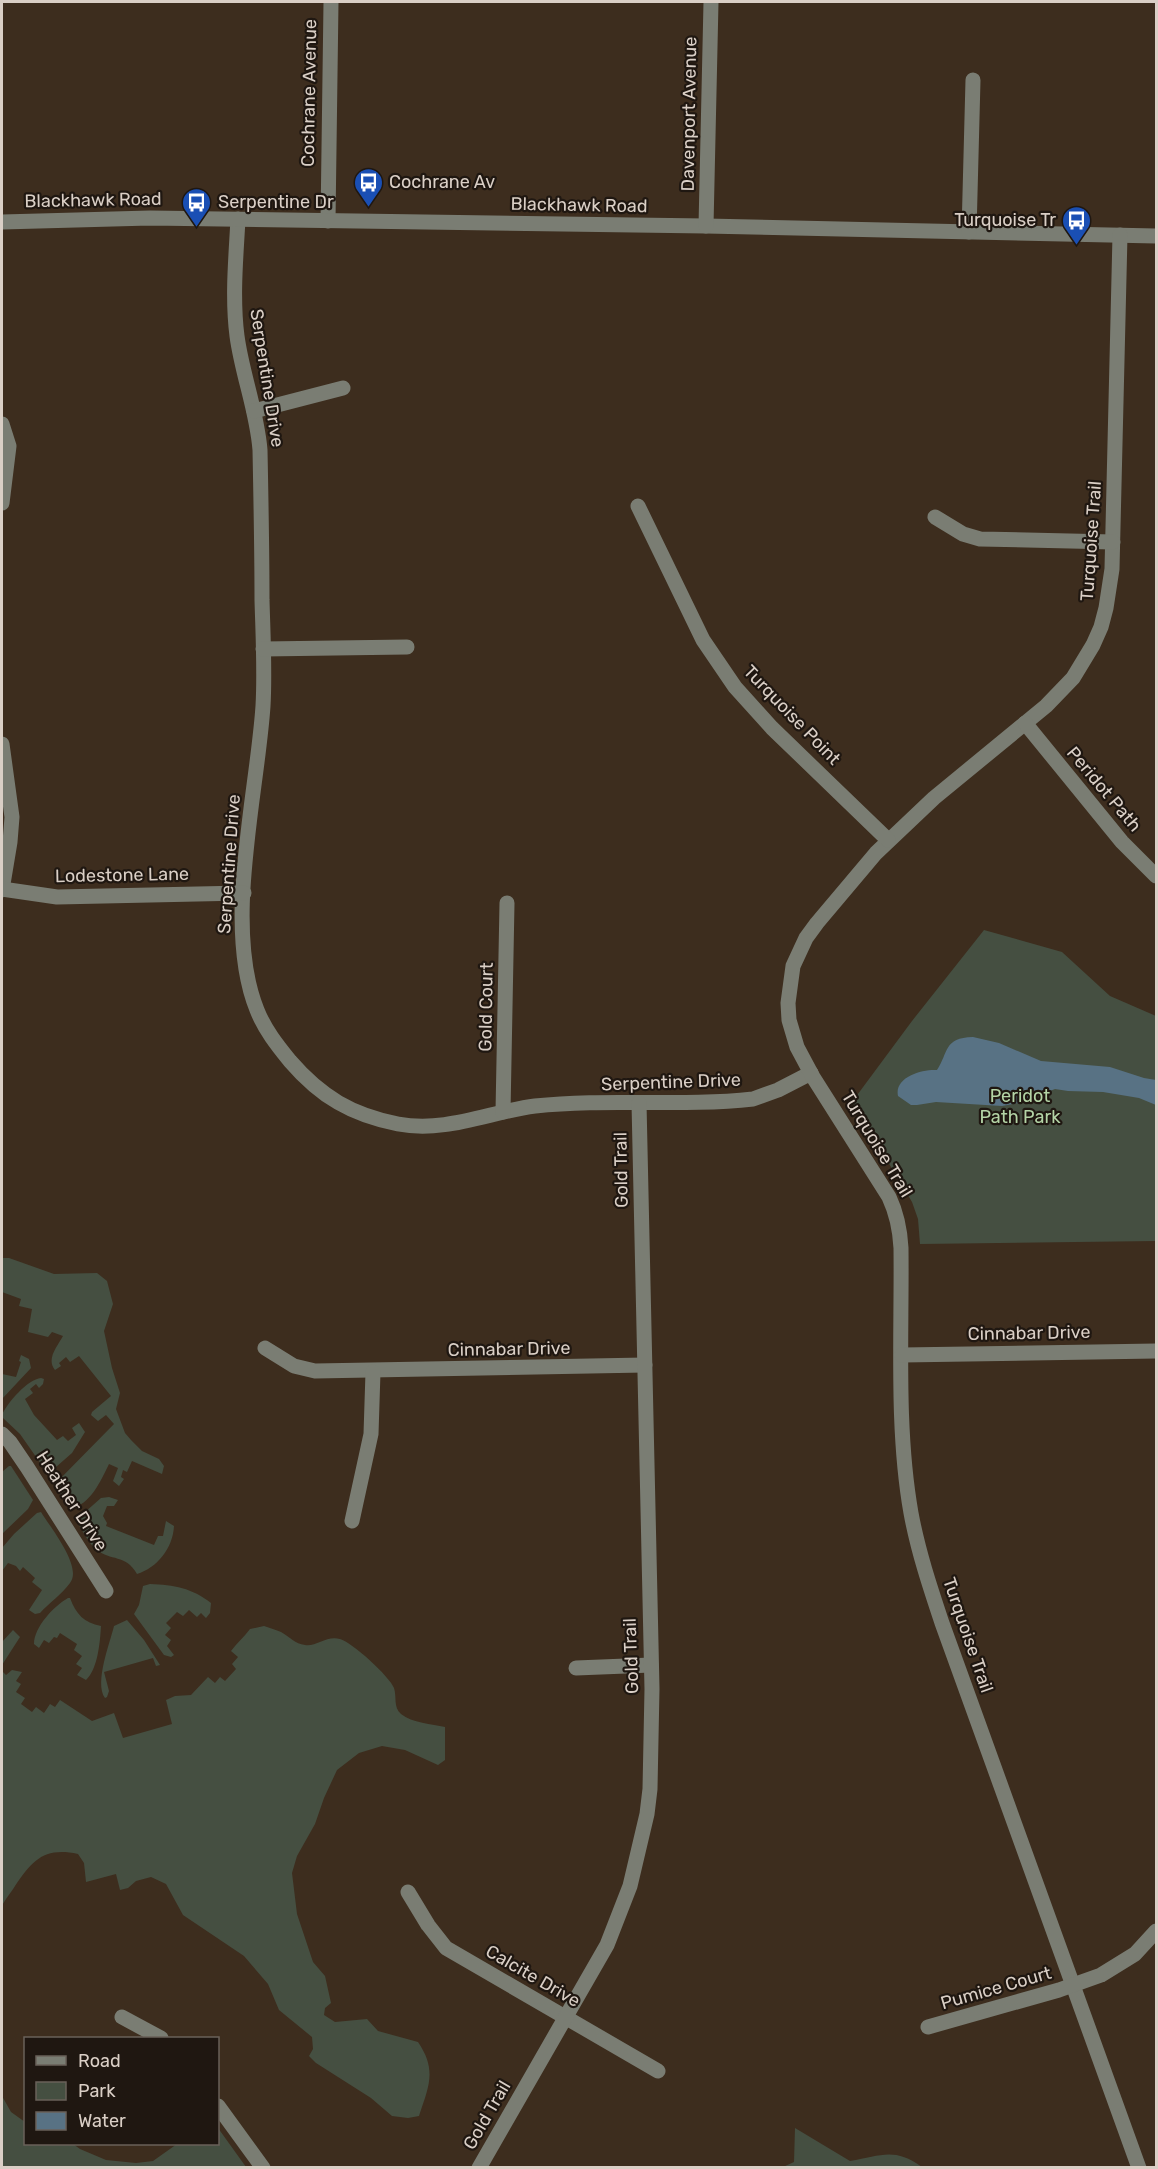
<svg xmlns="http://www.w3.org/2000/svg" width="1158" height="2169" viewBox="0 0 1158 2169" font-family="Rubik,sans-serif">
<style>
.green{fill:#454f41}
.water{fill:#587284}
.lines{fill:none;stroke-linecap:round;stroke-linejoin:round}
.minor{stroke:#7a7d73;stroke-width:15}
.labels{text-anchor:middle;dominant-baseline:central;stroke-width:4.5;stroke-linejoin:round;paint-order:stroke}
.street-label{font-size:18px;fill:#dacfc6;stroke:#1f1711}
.poi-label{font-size:18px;fill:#dacfc6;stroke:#1f1711;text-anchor:start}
.park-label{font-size:18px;fill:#b4d4a6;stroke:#1f1711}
</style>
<rect width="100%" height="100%" fill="#3d2d1e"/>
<g class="green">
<path d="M 984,930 L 1062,952 L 1110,996 L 1156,1016 L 1156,1241 L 920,1244 L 918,1219 L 912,1202 L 852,1102 L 912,1021 Z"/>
<path d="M 2,1258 L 9,1258 L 54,1274 L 97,1273 L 107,1281 L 113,1304 L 104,1331 L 112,1368 L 120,1393 L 116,1409 L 125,1433 L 131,1440 L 142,1451 L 159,1459 L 164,1466 L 162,1474 L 132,1461 L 127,1472 L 123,1470 L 121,1477 L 124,1479 L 119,1486 L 113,1481 L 118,1468 L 109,1464 C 100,1482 91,1504 70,1509 L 54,1485 L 114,1424 L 106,1415 L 98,1421 L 91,1415 L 92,1412 L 111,1396 L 79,1356 L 70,1362 L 66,1357 L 59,1363 L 61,1366 L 55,1370 C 46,1359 57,1347 63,1336 L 52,1332 L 48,1337 L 28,1332 L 32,1309 L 19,1306 L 21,1299 L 2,1292 Z"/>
<path d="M 21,1355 L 29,1359 L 31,1368 L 2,1399 L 2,1374 L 16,1377 L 21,1362 L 19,1361 Z"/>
<path d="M 41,1378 L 44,1379 L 43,1384 L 39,1388 L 36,1384 L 30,1389 L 33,1393 L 25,1399 L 34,1415 L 57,1440 L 63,1436 L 68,1441 L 76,1435 L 72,1428 L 79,1423 L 85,1432 L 72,1453 L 48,1474 L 20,1434 L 3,1418 L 2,1415 C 7,1403 28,1379 41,1378 Z"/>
<path d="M 9,1466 L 11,1466 L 33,1500 L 28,1509 L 2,1534 L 2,1472 Z"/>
<path d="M 109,1497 L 118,1500 L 114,1506 L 107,1506 L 103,1516 L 107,1523 L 106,1526 L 154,1545 L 158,1536 L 163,1536 L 166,1521 L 174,1526 C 173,1548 157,1568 137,1574 C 126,1554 110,1561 97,1550 C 88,1543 83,1531 77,1522 L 76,1520 L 101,1498 Z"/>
<path d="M 41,1512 C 50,1527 83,1567 70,1583 C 62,1594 49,1603 40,1613 L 35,1614 L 29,1610 L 42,1590 L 32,1582 L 35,1578 L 23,1567 L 20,1571 L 16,1566 L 8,1563 L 2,1571 L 2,1548 L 14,1534 L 37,1513 Z"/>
<path d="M 150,1584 C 174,1585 192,1588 211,1603 L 210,1613 L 206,1618 L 201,1613 L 197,1617 L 189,1610 L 183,1616 L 177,1612 L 166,1623 L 171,1628 L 165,1635 L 171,1640 L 167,1646 L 174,1655 L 171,1657 L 164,1655 L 134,1614 L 139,1605 L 143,1586 Z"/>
<path d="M 68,1598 L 70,1598 C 76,1614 84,1623 101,1626 C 100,1642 98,1669 86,1680 L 77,1675 L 82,1668 L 76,1664 L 82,1656 L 74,1650 L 77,1644 L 60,1633 L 57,1638 L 54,1637 L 49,1643 L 44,1640 L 39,1648 L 34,1644 C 34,1627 54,1606 68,1598 Z"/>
<path d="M 127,1620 L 144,1640 L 160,1665 L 156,1666 L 153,1658 L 104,1672 L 109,1691 L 107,1697 L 105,1698 C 94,1683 110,1643 114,1626 Z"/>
<path d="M 264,1626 C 270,1628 276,1630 281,1632 C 290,1637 295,1644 305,1645 C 316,1647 327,1635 340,1639 C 352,1642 390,1677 394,1688 C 397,1697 393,1707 401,1714 C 412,1723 432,1724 445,1727 L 445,1760 L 438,1765 L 405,1750 L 382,1746 L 359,1753 L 337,1770 L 324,1798 L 315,1824 L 297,1856 L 292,1873 L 297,1914 L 313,1962 L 325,1976 L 331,2003 L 325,2008 L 324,2015 L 335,2022 L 367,2019 L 378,2031 L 418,2042 C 437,2070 429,2086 419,2116 L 408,2118 L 392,2116 L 371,2098 L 316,2063 L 309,2056 L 313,2049 L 312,2037 L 279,2010 L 268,1984 L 244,1956 L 183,1915 L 166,1884 L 151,1877 L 136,1881 L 128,1888 L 120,1890 L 116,1874 L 86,1882 L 84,1863 L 78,1854 C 44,1847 33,1860 15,1886 C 11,1893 5,1899 2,1906 L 2,1671 L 6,1675 L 12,1670 L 22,1672 L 16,1681 L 21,1684 L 16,1692 L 25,1698 L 21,1704 L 32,1712 L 36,1707 L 44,1713 L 50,1704 L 55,1707 L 60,1700 L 92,1721 L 114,1713 L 123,1738 L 172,1724 L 166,1700 L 175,1696 L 191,1695 L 208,1677 L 215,1683 L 220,1677 L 225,1681 L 236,1669 L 232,1664 L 238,1657 L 231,1651 C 237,1643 244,1637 250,1629 Z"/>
<path d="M 13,1630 L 20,1637 L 2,1665 L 2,1642 Z"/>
<path d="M 2,2096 L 11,2112 L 25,2122 L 26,2144 L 73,2144 L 80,2149 L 106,2160 L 136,2163 L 153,2161 L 177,2144 L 218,2144 L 218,2128 L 246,2167 L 2,2167 Z"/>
<path d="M 795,2128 L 850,2161 C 881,2156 894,2147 922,2167 L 783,2167 L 794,2162 Z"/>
</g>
<path class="water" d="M 973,1037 L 999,1043 L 1041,1061 L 1110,1067 L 1144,1078 L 1156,1080 L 1156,1105 L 1139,1098 L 1103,1092 L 1068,1091 L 1055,1089 L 1018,1103 L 1002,1106 L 936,1102 L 917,1105 L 911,1105 L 898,1096 C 894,1077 922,1069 937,1070 C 949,1052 943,1038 973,1037 Z"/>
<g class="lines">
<g class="minor">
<path d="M 238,219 C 236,257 232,297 237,336 C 242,374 257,411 260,450 C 261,500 262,550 262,600 C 263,636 265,671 263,706 C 257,796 223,926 257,1010 C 265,1030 277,1045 290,1061 C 321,1097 352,1115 398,1124 C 446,1133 489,1112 535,1106 C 607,1098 681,1107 753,1099 L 778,1090 L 811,1073"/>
<path d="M 328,221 L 331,2"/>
<path d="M 2,222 L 150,218 L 706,226 L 1156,236"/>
<path d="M 706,226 L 711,2"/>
<path d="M 969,232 L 973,80"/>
<path d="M 1120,235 L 1112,569 L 1106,608 L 1101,627 L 1093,645 L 1073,678 L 1046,706 L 934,798 L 876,853 L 817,923 L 806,938 L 793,966 L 788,1003 L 789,1020 L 797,1047 L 813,1077 L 889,1197 C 897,1214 900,1229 901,1248 C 902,1335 896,1428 911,1513 C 918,1551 930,1587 942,1623 L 1139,2168"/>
<path d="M 254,411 L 343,388"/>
<path d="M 2,424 L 9,446 L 2,503"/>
<path d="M 638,506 L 703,640 L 735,687 L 772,728 L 888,840"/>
<path d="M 935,517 L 963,534 L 980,539 L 1113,542"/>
<path d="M 263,649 L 407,647"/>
<path d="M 1025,723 L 1122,842 L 1156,876"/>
<path d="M 2,744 L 12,817 L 10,842 L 2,890"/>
<path d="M 2,889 L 57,897 L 244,893"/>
<path d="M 503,1112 L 507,903"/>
<path d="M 265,1348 L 294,1366 L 315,1371 L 645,1365"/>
<path d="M 902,1355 L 1156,1351"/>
<path d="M 2,1434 L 10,1442 L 27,1467 L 106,1591"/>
<path d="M 352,1521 L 371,1434 L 373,1372"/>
<path d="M 576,1668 L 651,1665"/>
<path d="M 408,1892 L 428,1925 L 446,1948 L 658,2071"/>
<path d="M 122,2017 L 161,2038"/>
<path d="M 928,2027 L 1059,1990 L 1101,1975 L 1135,1954 L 1156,1931"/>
<path d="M 218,2106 L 263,2168"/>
<path d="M 479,2168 L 607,1945 L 630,1886 L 647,1814 L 650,1789 L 652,1689 L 639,1103"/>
</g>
</g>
<defs>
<symbol id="bus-pin" viewBox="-11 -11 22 30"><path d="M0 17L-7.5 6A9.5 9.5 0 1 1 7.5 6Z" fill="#1a4fb4" stroke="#1f1711"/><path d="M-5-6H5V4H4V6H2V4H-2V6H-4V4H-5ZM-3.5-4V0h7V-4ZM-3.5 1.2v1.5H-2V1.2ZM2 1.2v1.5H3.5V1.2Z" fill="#fff"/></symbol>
</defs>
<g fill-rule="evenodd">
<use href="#bus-pin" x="352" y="166" width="33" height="45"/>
<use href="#bus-pin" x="180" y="186" width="33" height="45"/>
<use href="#bus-pin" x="1060" y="204" width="33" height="45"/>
</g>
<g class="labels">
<g class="street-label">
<text transform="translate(309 93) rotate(-89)">Cochrane Avenue</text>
<text transform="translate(689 114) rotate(-89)">Davenport Avenue</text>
<text transform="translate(93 200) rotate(-1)">Blackhawk Road</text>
<text transform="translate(579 205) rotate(1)">Blackhawk Road</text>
<text transform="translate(267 378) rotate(81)">Serpentine Drive</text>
<text transform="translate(1091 541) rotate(-86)">Turquoise Trail</text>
<text transform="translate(792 715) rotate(46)">Turquoise Point</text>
<text transform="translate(1104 789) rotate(50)">Peridot Path</text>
<text transform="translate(229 864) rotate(-86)">Serpentine Drive</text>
<text transform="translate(122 875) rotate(-1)">Lodestone Lane</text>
<text transform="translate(486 1007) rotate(-89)">Gold Court</text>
<text transform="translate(671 1082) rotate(-2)">Serpentine Drive</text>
<text transform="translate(877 1144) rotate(59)">Turquoise Trail</text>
<text transform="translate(621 1170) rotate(-91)">Gold Trail</text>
<text transform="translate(1029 1333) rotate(-1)">Cinnabar Drive</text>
<text transform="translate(509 1349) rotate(-1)">Cinnabar Drive</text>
<text transform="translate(72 1501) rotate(57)">Heather Drive</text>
<text transform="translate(968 1635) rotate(71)">Turquoise Trail</text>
<text transform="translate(631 1656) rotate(-92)">Gold Trail</text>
<text transform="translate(533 1976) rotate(30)">Calcite Drive</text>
<text transform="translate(996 1988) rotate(-16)">Pumice Court</text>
<text transform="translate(487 2115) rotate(-60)">Gold Trail</text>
</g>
<g class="poi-label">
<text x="389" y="182">Cochrane Av</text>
<text x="218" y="202">Serpentine Dr</text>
<text x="1056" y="220" text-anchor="end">Turquoise Tr</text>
</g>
<g class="park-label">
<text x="1020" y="1096">Peridot<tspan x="1020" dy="21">Path Park</tspan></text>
</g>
</g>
<rect width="1158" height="2169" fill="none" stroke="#dacfc6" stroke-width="6"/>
<rect x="24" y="2037" width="195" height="108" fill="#1f1711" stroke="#6a6159" stroke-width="1.5"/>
<rect x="36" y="2056" width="30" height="9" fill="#7a7d73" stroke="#6a6159" stroke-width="1.5"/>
<text x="78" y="2067" font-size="18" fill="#dacfc6">Road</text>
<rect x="36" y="2082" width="30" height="18" fill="#454f41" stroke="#6a6159" stroke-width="1.5"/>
<text x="78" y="2097" font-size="18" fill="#dacfc6">Park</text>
<rect x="36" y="2112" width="30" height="18" fill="#587284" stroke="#6a6159" stroke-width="1.5"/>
<text x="78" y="2127" font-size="18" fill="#dacfc6">Water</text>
</svg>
